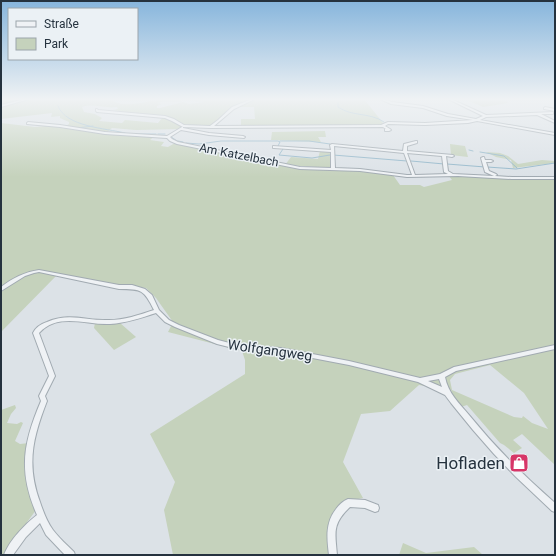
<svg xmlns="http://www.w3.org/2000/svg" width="556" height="556" viewBox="0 0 556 556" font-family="Roboto,sans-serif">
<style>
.green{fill:#c5d2bc;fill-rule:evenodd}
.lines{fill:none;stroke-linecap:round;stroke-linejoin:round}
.stream{stroke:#93b7ca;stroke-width:1}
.minor-casing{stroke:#a1aab1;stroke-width:2}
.minor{fill:#eff2f5;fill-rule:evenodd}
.labels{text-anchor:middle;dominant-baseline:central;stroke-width:3;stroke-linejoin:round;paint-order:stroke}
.far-street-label{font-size:12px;fill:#25323e;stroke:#ebf1f5}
.street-label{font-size:14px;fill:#25323e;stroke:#ebf1f5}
.near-poi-label{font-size:17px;fill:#25323e;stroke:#ebf1f5;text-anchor:end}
</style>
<rect width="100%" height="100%" fill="#dce2e7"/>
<g class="green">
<path d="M 1,99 L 115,99 L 113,101 C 131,112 169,91 182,101 C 174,103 166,100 157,103 L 162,104 L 157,106 L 157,108 L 160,108 L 183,102 L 189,104 L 205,102 L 194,101 L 194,99 L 253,99 L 231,107 L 211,127 L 184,126 L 169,118 L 118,113 L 119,111 L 113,110 L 118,109 L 117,107 C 106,109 94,103 82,107 L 84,112 L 95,114 L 102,118 L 99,121 L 122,123 L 125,120 L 158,123 L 163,117 L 176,122 L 183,127 L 180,129 L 136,130 L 112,128 L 106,133 L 155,136 L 150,140 L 164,142 L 161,146 L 168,147 L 175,143 L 300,168 L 352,170 L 393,175 L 400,185 L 420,185 L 424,187 L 452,180 L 449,176 L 555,179 L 555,465 L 522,434 L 513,440 L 522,448 L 514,453 L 504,445 L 500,443 L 467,405 L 461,407 L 454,398 L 451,390 L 419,385 L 390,411 L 361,414 L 343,462 L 363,498 L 343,502 L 328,525 L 331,555 L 173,555 L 164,510 L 175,482 L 150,434 L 245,374 L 245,360 L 242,351 L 168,332 L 173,322 L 156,298 L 146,288 L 121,285 L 58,274 L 1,332 L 1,123 L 35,127 L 56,125 L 66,126 L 69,124 L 69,122 L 60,118 L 60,116 L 51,117 L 52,113 L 1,119 ZM 490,365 L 524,393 L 548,429 L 532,423 L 523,416 L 522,418 L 514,417 L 452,390 L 450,380 L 455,374 Z"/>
<path d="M 255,99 L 364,99 L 383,123 L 382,126 L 241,127 L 241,119 L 255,119 L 254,107 L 234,107 Z"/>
<path d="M 464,99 L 511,99 L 504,100 L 508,103 L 483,107 Z"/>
<path d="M 325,131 L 326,137 L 318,137 L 321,142 L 271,140 L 272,132 Z"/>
<path d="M 450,144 L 465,146 L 468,157 L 451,155 Z"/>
<path d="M 320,151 L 331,152 L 331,168 L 285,165 L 291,157 L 318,159 Z"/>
<path d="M 486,152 L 500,153 L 508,156 L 518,164 L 542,160 L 555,161 L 555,163 L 513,168 L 511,160 L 496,157 Z"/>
<path d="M 95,323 L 120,323 L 136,337 L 114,350 L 94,328 Z"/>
<path d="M 15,405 L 16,408 L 11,414 L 7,423 L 17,424 L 21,422 L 23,423 L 15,441 L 20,444 L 29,443 L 36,510 L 3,555 L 1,555 L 1,410 Z"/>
<path d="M 403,543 L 426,553 L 474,547 L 483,555 L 399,555 Z"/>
</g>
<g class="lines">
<g class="stream">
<path d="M 338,103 L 338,107 C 352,117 370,112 384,122"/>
<path d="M 58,106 C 66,127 105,128 125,133"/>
<path d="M 77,128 L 93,126"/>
<path d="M 134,134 L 156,134"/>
<path d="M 158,134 L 165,134"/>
<path d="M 170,136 L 177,141"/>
<path d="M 178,141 L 183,142"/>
<path d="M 280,141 L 309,141 L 330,144"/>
<path d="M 186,143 L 199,144 L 221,141 L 278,141 L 280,142 L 278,146"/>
<path d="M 283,149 L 279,155 L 312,158 L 330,155"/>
<path d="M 469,150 L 473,151"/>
<path d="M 480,152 L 504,156 L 517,168"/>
<path d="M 333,155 L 407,161"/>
<path d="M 411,161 L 444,164"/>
<path d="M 447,164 L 485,167"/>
<path d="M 487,167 L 516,169 L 555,163"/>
</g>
<defs>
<g id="minor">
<path d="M 25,99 L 29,99 L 1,107 L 1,105 Z"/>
<path d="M 252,99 L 255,99 L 234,109 L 214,126 L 381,125 L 388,122 L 425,123 L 473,120 L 447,116 L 423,108 L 391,104 L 380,99 L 383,99 L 392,102 L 423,106 L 448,114 L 476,119 L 483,116 L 448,99 L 451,99 L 486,115 L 553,112 L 553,114 L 541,114 L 555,121 L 555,123 L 537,115 L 486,117 L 480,120 L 555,133 L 555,135 L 477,121 L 468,123 L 425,125 L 388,124 L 385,126 L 390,129 L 391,130 L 389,131 L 385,131 L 385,129 L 386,129 L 383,127 L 211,128 L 183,127 L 172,121 L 165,118 L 97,112 L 96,111 L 96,109 L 97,109 L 98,110 L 165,116 L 174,119 L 184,125 L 210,126 L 218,120 L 232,107 Z"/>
<path d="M 545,107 L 555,109 L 555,111 L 544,109 L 544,108 Z"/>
<path d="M 28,122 L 60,125 L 105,132 L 167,136 L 182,127 L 183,127 L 183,128 L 209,133 L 243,136 L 245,137 L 244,138 L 209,135 L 181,130 L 170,137 L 172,139 L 178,142 L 300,167 L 331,168 L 331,152 L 274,148 L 273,148 L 273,146 L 331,150 L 330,145 L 332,144 L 403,151 L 404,144 L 416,141 L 417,141 L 417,143 L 407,146 L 407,151 L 453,155 L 454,156 L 452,157 L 446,156 L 448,171 L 453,174 L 494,176 L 485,172 L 481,158 L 483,157 L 484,157 L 485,160 L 491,160 L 493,161 L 491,162 L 486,162 L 489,171 L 496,174 L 497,175 L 495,176 L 512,177 L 555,177 L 555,179 L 512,179 L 458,176 L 407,177 L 360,171 L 300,169 L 177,144 L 170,141 L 167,138 L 105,134 L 60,127 L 27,124 L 27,123 ZM 334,146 L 404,153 L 412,175 L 407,175 L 360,169 L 335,168 ZM 407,153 L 442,156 L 444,172 L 448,174 L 415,175 Z"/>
<path d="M 39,270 L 119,285 L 132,285 L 145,289 L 152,295 L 159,310 L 169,320 L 179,325 L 218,340 L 237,345 L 281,348 L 349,361 L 420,378 L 440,374 L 454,367 L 555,345 L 555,349 L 456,371 L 445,377 C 448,393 459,403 469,415 C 495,447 524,476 555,503 L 555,512 L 552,511 L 516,477 L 494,454 L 473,430 L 451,403 L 445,395 L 418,382 L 349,365 L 281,352 L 237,349 L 217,344 L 175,327 L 165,322 L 156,313 C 141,318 126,323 110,324 C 86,325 58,312 39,333 L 55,376 L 45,396 L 47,401 C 33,437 26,464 40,502 C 43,511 47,522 53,530 C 59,538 67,545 74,552 L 75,555 L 65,555 L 46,535 L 40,523 L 26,537 L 13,555 L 4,555 C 9,541 25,524 37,515 C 18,472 23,443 41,401 L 39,396 L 49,376 L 33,333 C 36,327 41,324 47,322 C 69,312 87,321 109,320 C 124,320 139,315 154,310 C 144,290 142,289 119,289 L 39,272 L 34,273 L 25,276 L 1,291 L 1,287 C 13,278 24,272 39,270 ZM 439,379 L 442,387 L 428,381 Z"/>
<path d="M 348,499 L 365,500 L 378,505 L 379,508 L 378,511 L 375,512 L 365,508 L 350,507 C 332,524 335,532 337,555 L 329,555 C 327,539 325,523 336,509 C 339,505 343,501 348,499 Z"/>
</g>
</defs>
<use href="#minor" class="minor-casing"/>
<use href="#minor" class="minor"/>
</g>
<linearGradient id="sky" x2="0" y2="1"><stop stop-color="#86b5dc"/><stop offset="0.56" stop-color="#eff2f4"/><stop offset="1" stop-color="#eff2f4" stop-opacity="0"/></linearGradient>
<rect width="556" height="177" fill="url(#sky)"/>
<defs>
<symbol id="shop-square" viewBox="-11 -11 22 22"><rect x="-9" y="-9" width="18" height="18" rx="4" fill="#d73668" stroke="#ebf1f5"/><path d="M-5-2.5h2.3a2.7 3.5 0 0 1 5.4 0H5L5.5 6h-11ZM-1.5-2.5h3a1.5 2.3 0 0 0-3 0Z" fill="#fff"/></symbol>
</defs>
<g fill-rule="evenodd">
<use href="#shop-square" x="508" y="452" width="22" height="22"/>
</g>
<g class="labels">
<g class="far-street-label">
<text transform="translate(239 155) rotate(11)">Am Katzelbach</text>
</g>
<g class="street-label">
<text transform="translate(270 350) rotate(8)">Wolfgangweg</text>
</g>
<g class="near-poi-label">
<text x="505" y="463">Hofladen</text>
</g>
</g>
<rect width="556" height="556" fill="none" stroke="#25323e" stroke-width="4"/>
<rect x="8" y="8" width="130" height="52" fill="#ebf1f5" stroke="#9ca5ac"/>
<rect x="16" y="21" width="20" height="6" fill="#eff2f5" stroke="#9ca5ac"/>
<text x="44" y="28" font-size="12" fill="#25323e">Straße</text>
<rect x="16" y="38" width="20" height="12" fill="#c5d2bc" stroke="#9ca5ac"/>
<text x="44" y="48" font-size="12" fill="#25323e">Park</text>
</svg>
